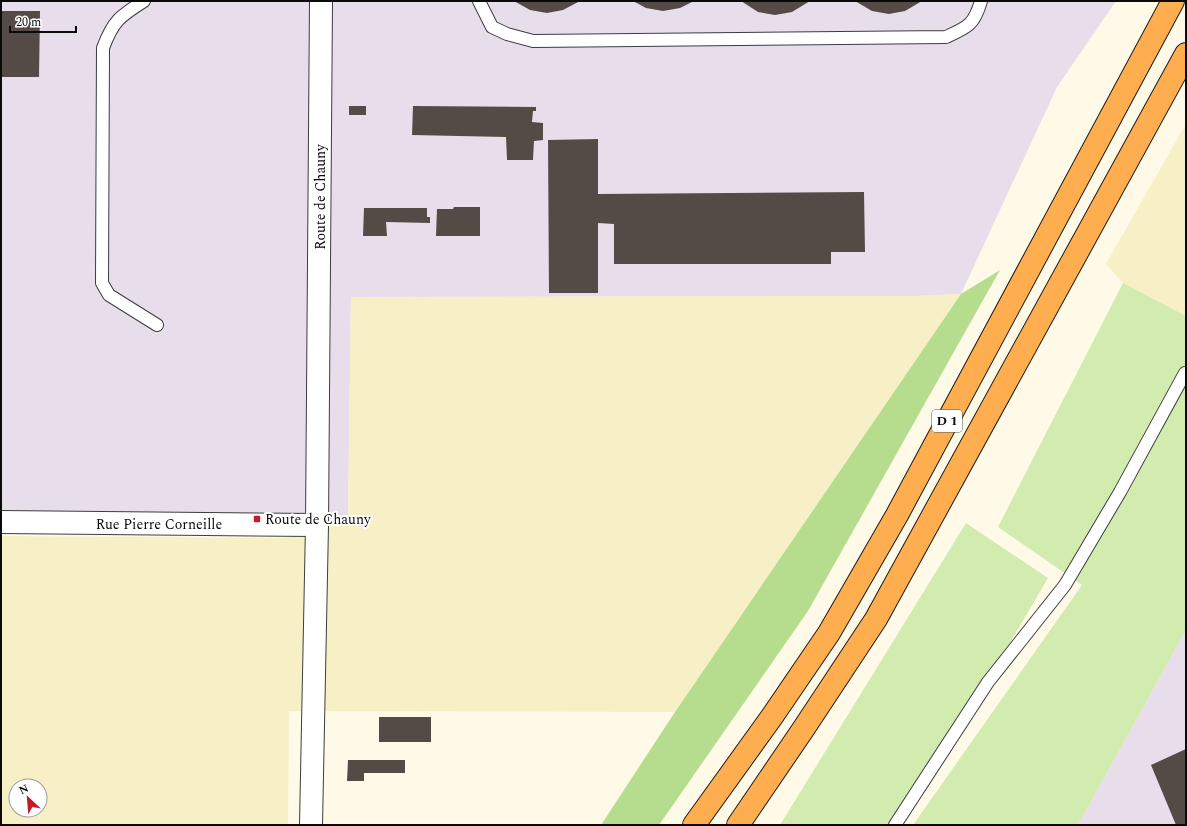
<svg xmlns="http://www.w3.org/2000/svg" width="1187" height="826" viewBox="0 0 1187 826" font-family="Spectral,serif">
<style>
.industrial{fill:#e8ddeb}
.farmland{fill:#f7f0c6;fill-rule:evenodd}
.green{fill:#d2ebaf}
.forest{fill:#b6dd8e}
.building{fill:#544b46}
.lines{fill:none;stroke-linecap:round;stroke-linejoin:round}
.service-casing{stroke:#3d3d3d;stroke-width:14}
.tertiary-casing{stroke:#3d3d3d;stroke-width:24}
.trunk-casing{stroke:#1b1b1b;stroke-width:24}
.service{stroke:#fff;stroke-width:12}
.tertiary{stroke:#fff;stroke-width:22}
.trunk{stroke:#ffae4f;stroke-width:22}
.poi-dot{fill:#c31a2c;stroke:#fff;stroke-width:1.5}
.labels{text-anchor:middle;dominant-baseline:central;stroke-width:4;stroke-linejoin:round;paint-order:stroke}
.shield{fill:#fff;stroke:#545454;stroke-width:1}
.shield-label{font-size:13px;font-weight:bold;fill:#0a0a0a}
.street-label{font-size:14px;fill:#0a0a0a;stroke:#fff}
.poi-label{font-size:14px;fill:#0a0a0a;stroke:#fff;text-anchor:start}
</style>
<rect width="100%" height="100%" fill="#fff9e8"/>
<g class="industrial">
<path d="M 1,1 L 1116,1 L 1057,87 L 961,294 L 915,296 L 351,297 L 348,519 L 1,513 Z"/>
<path d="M 1186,630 L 1186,825 L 1078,825 Z"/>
</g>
<g class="farmland">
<path d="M 1186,124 L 1186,316 L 1123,283 L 1106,264 Z"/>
<path d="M 961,294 L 675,712 L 289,711 L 288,825 L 1,825 L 1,536 L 285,538 L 348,519 L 351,297 L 915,296 ZM 16,786 L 40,786 L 40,810 L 16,810 Z"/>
</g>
<g class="green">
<path d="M 1123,283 L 1186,316 L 1186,630 L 1078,825 L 913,825 L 1082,585 L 998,527 Z"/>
<path d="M 966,523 L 1048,578 L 903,825 L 780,825 Z"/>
</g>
<path class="forest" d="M 1000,270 L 808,611 L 659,825 L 601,825 L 675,712 L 961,294 Z"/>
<g class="building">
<path d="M 514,1 L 580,1 L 563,10 L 547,13 L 530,10 Z"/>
<path d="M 633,1 L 694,1 L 680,8 L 663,11 L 646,8 Z"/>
<path d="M 741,1 L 810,1 L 792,12 L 775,15 L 758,12 Z"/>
<path d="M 855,1 L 922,1 L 905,11 L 889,14 L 872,11 Z"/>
<path d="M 1,11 L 40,11 L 39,77 L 1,77 Z"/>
<rect x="349" y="106" width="17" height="9"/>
<path d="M 413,106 L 536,107 L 536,111 L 533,111 L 532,122 L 543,123 L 543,140 L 534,141 L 533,160 L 507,160 L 506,137 L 412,135 Z"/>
<path d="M 598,139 L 598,194 L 864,192 L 865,252 L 831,252 L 831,264 L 614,264 L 614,224 L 598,223 L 598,293 L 549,293 L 548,140 Z"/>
<path d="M 454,207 L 480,207 L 480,236 L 436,236 L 437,209 L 453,209 Z"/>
<path d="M 364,208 L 427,208 L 427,217 L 430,217 L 430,223 L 386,222 L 387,236 L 363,236 Z"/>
<rect x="379" y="717" width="52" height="25"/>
<path d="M 1186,749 L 1186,825 L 1176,825 L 1151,765 Z"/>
<path d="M 348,760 L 405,760 L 405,773 L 364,773 L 364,781 L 347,781 Z"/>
</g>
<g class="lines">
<defs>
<g id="service">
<path d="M 144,1 C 120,16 113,21 103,48 L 102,283 L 109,295 L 157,325"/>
<path d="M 479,1 L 492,27 L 507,34 L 533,41 L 946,37 C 968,27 974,25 981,1"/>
<path d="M 895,825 L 988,682 L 1065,585 L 1120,492 L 1185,373"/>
</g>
<g id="tertiary">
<path d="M 1,522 L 317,525"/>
<path d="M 311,825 L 317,525 L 321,1"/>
</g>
<g id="trunk">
<path d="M 694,825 L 771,718 L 829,633 L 897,515 L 1173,1"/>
<path d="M 738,825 L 804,728 L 876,619 L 1186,54"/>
</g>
</defs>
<use href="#service" class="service-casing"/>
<use href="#tertiary" class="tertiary-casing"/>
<use href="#trunk" class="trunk-casing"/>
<use href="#service" class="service"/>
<use href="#tertiary" class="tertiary"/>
<use href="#trunk" class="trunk"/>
</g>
<rect class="poi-dot" x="253" y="515" width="8" height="8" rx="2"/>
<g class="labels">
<rect class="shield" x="932" y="410" width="30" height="22" rx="3"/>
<g class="shield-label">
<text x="947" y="421">D 1</text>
</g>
<g class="street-label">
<text transform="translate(320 197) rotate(-90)">Route de Chauny</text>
<text x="159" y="524">Rue Pierre Corneille</text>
</g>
<g class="poi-label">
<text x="265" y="519">Route de Chauny</text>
</g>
</g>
<rect width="1187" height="826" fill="none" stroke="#0a0a0a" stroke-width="4"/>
<g transform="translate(28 798) rotate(334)"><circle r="19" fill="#ffffff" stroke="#9d9d9d"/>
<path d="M0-3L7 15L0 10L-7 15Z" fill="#c31a2c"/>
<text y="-6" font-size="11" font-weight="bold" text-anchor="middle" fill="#0a0a0a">N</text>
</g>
<path d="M10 26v6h66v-6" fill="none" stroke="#0a0a0a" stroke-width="2"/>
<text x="16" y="26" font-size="12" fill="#0a0a0a" stroke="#ffffff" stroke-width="3" paint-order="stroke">20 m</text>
</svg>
